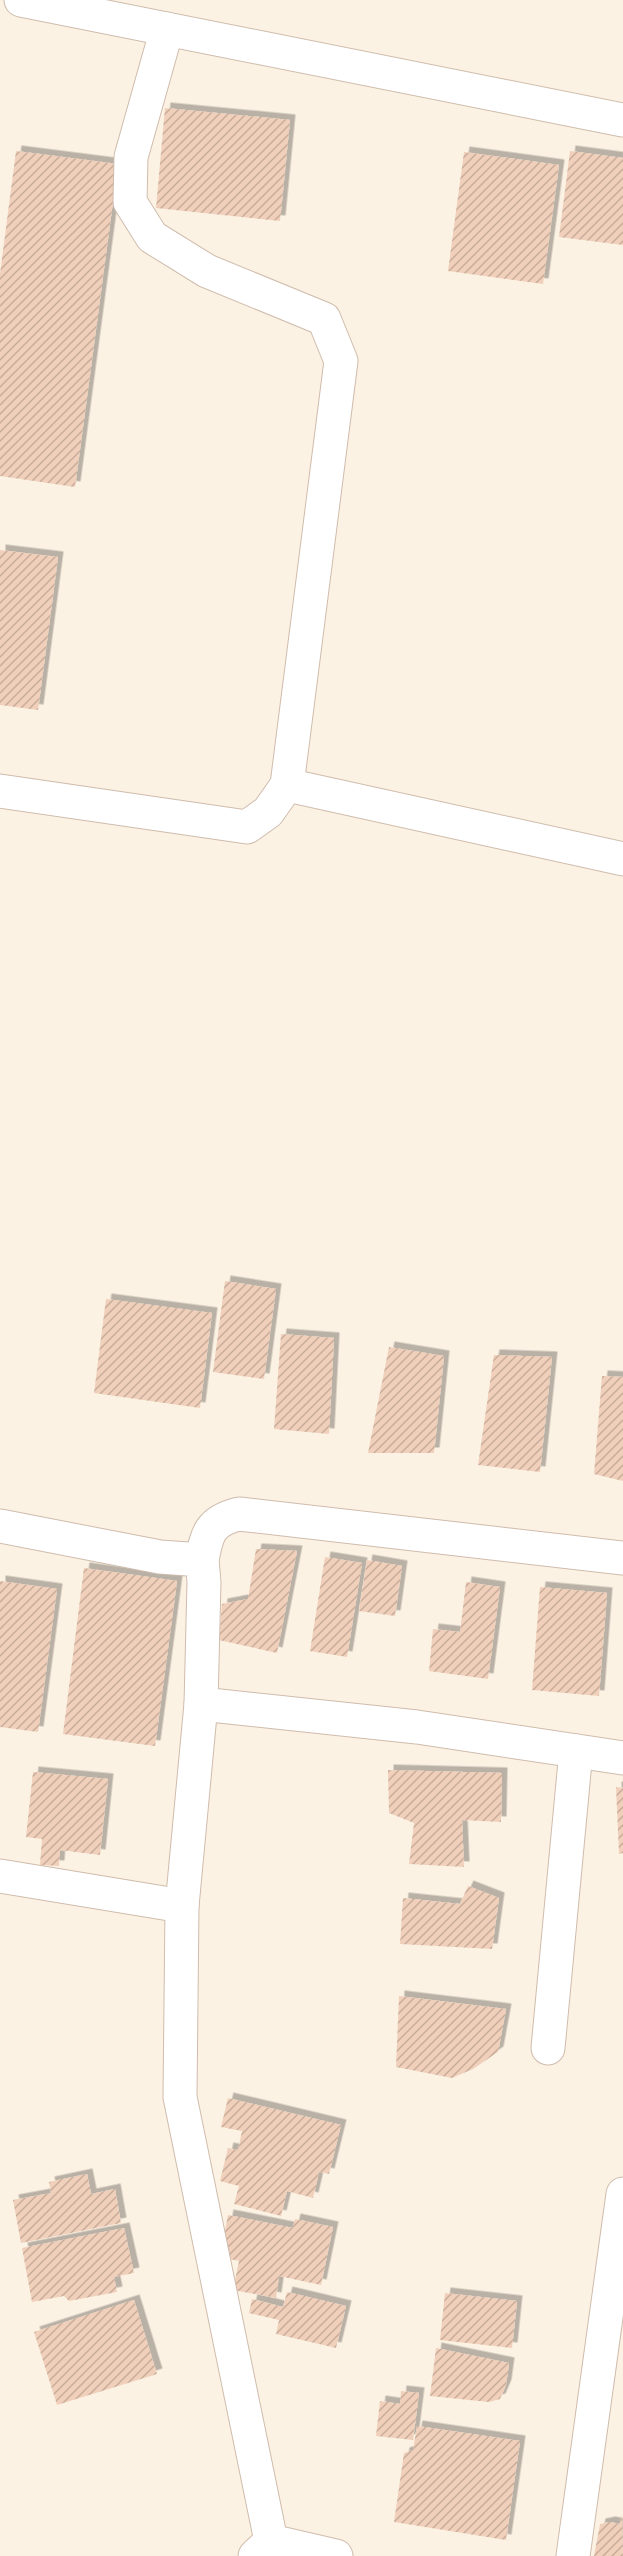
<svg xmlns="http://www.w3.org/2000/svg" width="623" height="2556" viewBox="0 0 623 2556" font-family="'Golos Text',sans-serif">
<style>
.building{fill:url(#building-hatch);filter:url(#shadow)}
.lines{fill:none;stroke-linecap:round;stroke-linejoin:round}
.minor-casing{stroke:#cfbcad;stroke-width:35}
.minor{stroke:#fff;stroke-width:33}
</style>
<defs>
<pattern id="building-hatch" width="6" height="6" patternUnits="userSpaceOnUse" patternTransform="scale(1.5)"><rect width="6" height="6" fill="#f1d0bb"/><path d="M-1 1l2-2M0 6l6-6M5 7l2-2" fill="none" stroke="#c8ac9a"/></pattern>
<filter id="shadow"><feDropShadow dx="5.5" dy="-5.5" stdDeviation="0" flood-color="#0004"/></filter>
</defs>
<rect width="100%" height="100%" fill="#fcf2e3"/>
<g class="building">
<path d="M 165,108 L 290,120 L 280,221 L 156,208 Z"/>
<path d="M 16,151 L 118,164 L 75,487 L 0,476 L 0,274 Z"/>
<path d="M 570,151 L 623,158 L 623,245 L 559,237 Z"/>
<path d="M 464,152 L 559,165 L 543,284 L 448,271 Z"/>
<path d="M 0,550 L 58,557 L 38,710 L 0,705 Z"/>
<path d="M 225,1281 L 276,1289 L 264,1379 L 213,1372 Z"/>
<path d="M 106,1299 L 212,1313 L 200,1408 L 94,1393 Z"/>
<path d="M 281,1334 L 334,1338 L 329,1434 L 274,1429 Z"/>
<path d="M 389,1347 L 444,1356 L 434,1453 L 368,1453 Z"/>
<path d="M 494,1355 L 552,1357 L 540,1472 L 478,1465 Z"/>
<path d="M 602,1376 L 623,1377 L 623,1481 L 594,1474 Z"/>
<path d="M 256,1549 L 297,1551 L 277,1653 L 219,1640 L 222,1604 L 248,1599 Z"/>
<path d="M 325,1557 L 362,1563 L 347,1657 L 310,1651 Z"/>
<path d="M 367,1560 L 402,1566 L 395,1616 L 359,1611 Z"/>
<path d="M 84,1568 L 177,1581 L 155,1746 L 63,1734 Z"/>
<path d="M 0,1581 L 57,1589 L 38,1732 L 0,1727 Z"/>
<path d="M 466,1582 L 500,1587 L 488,1679 L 429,1671 L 433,1629 L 460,1632 Z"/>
<path d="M 540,1587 L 607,1593 L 599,1696 L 532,1690 Z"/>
<path d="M 388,1770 L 502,1773 L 501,1822 L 462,1820 L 464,1867 L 409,1864 L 414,1823 L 389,1813 Z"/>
<path d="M 33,1772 L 108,1779 L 100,1855 L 60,1850 L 59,1866 L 40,1865 L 42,1839 L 26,1837 Z"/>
<path d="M 616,1787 L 623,1788 L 623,1853 L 619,1854 Z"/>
<path d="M 468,1886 L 499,1898 L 492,1949 L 400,1944 L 403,1898 L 460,1904 Z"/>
<path d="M 399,1996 L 506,2009 L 498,2052 L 473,2069 L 452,2078 L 396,2067 Z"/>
<path d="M 228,2098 L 341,2125 L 329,2174 L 319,2172 L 313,2198 L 287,2191 L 281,2216 L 234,2204 L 239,2186 L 220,2181 L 228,2148 L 238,2150 L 242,2131 L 221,2127 Z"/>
<path d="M 87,2174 L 91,2194 L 115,2189 L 121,2223 L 21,2243 L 13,2200 L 51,2193 L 49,2182 Z"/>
<path d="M 228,2215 L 293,2228 L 295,2219 L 333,2227 L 321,2285 L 279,2276 L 276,2298 L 233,2290 L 239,2261 L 220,2257 Z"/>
<path d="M 124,2228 L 134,2273 L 114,2277 L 117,2292 L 69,2301 L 64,2296 L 32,2302 L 22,2248 Z"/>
<path d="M 287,2292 L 346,2306 L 336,2348 L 276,2334 L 279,2320 L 249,2313 L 252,2299 L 283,2307 Z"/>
<path d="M 445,2293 L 517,2301 L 512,2348 L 440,2340 Z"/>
<path d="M 134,2300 L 157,2374 L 57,2405 L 34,2332 Z"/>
<path d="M 436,2348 L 509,2363 L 506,2385 L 500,2399 L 489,2402 L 430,2396 Z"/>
<path d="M 401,2391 L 419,2393 L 413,2440 L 376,2436 L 380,2401 L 400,2404 Z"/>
<path d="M 417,2426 L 520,2441 L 506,2540 L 394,2522 L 404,2453 L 413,2450 Z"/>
<path d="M 622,2514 L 623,2556 L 594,2556 L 600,2524 L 610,2522 L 620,2524 Z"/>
</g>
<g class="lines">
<defs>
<g id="minor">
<path d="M 21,0 L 623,120"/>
<path d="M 287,785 L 623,859"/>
<path d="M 0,791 L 247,827 L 268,812 L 287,785 L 341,361 L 324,319 L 207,271 L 152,237 L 130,202 L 131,157 L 167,29"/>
<path d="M 0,1526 L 160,1557 L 202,1560 L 204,1582 L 201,1704 L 182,1906 L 180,2097 L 271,2541 L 255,2556"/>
<path d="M 202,1560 C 207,1533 210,1521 239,1514 L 623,1558"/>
<path d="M 201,1704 L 417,1727 L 623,1758"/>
<path d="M 0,1876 L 182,1906"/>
<path d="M 548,2048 L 576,1751"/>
<path d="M 271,2541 L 336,2556"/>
<path d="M 573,2556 L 623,2194"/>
</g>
</defs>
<use href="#minor" class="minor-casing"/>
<use href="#minor" class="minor"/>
</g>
</svg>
